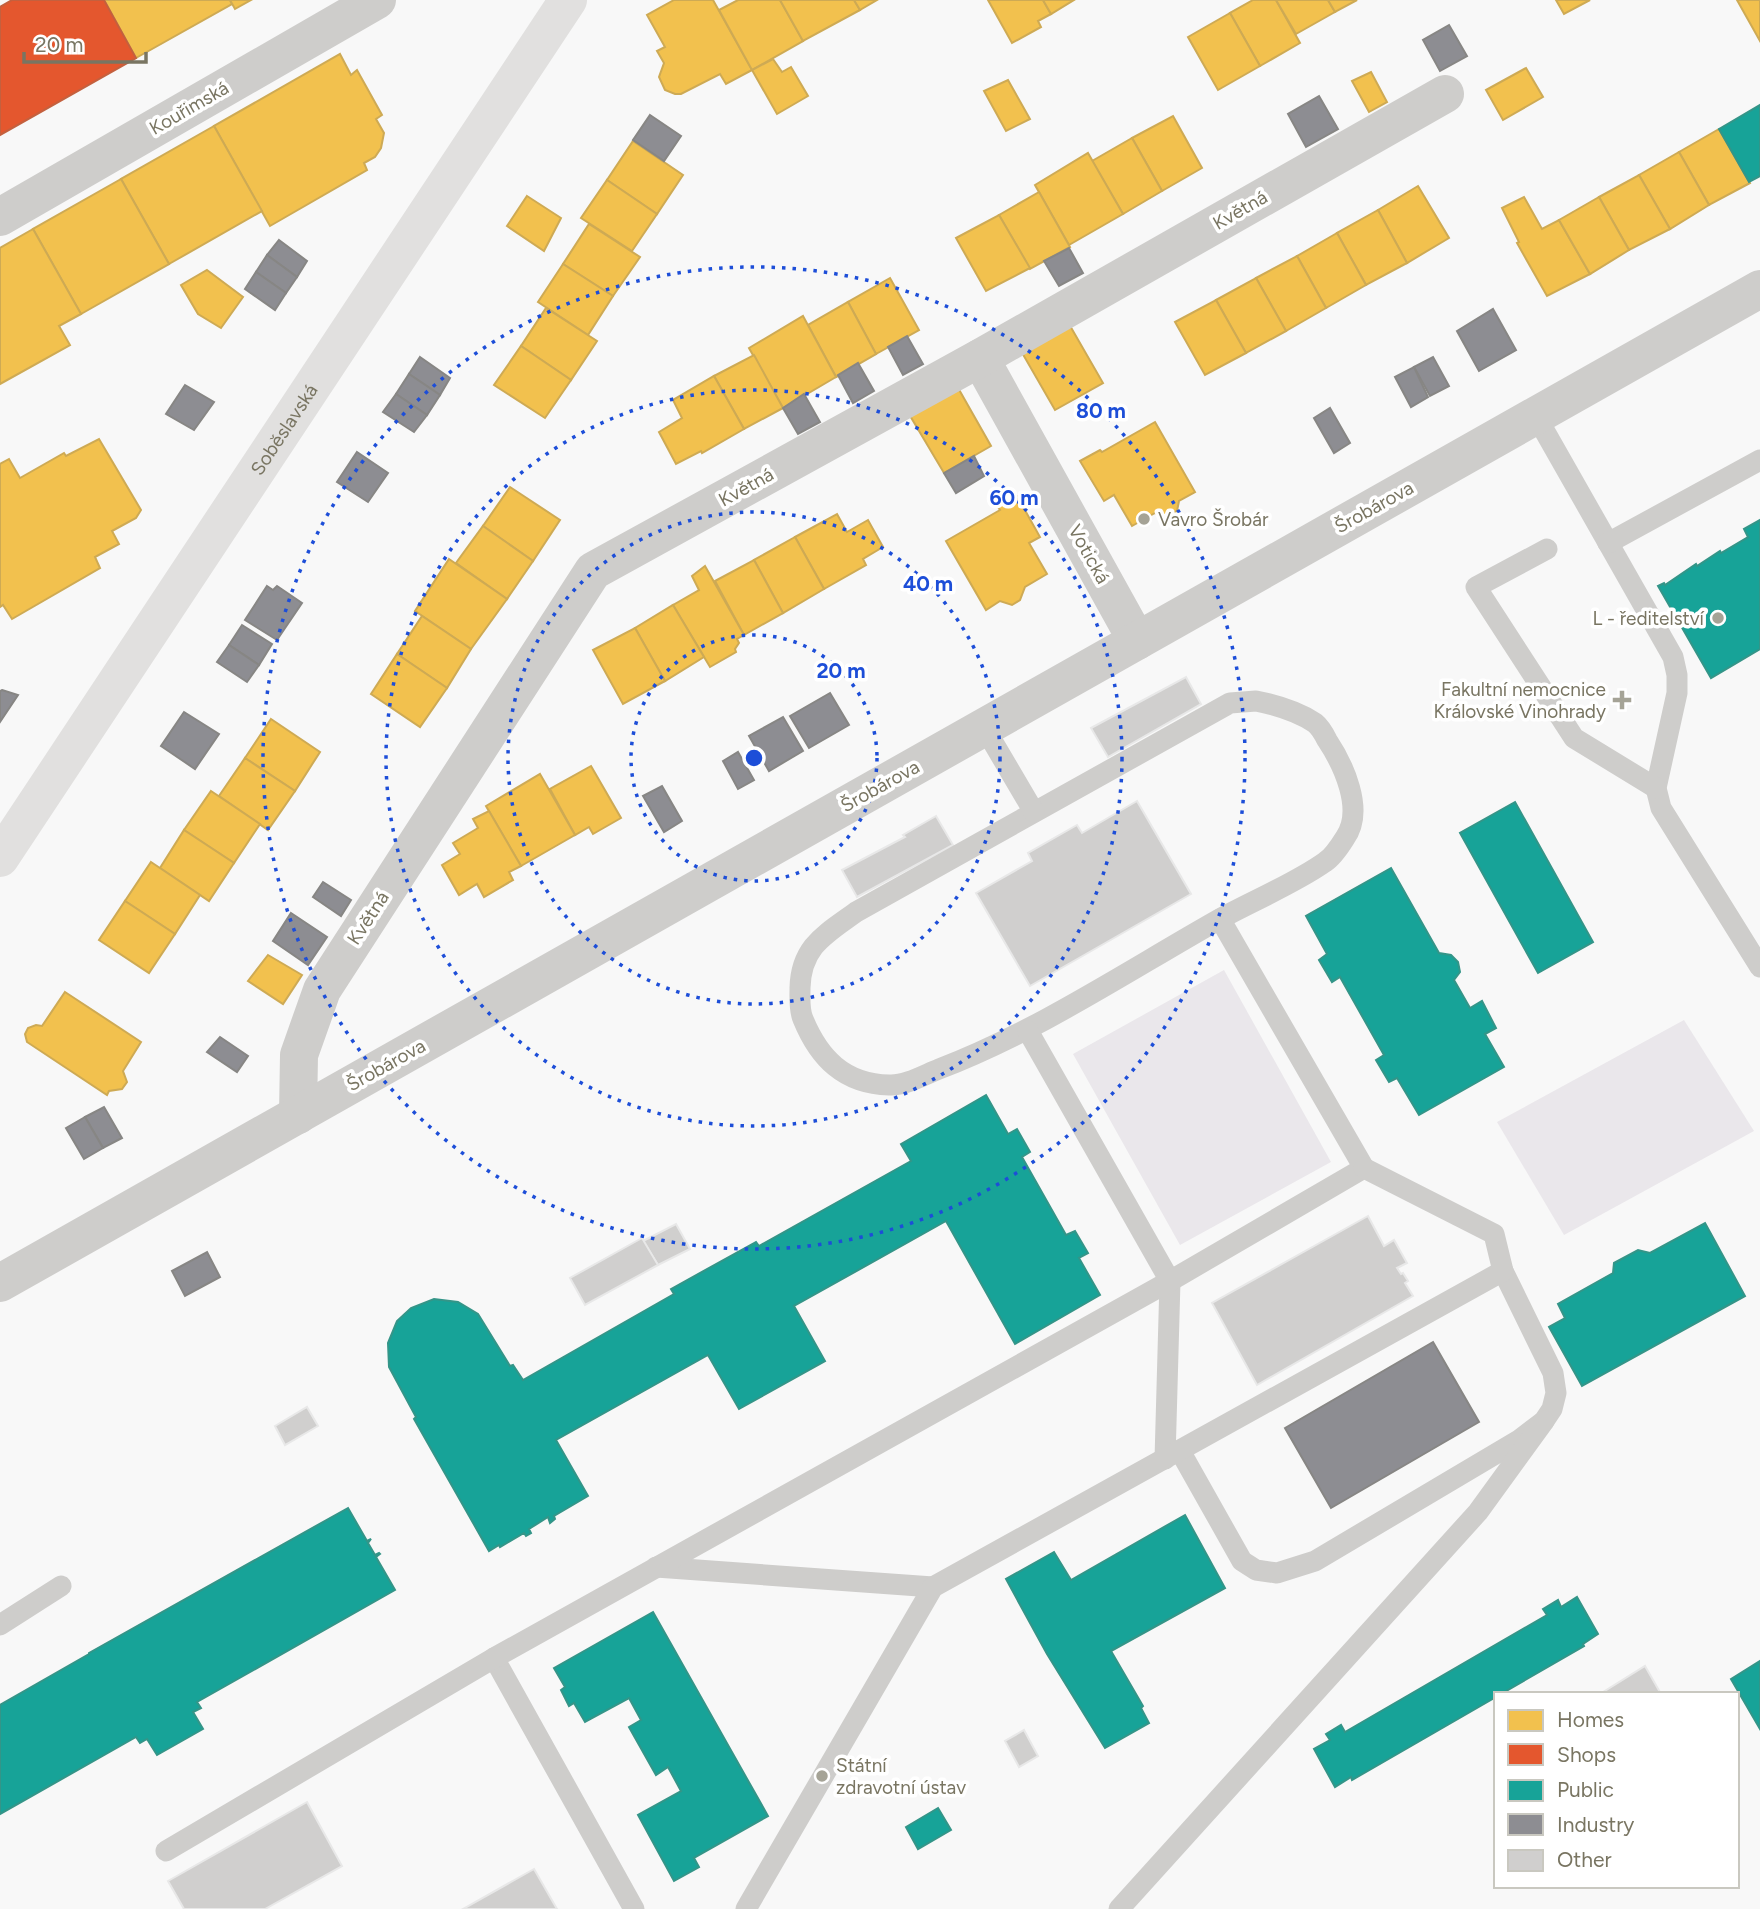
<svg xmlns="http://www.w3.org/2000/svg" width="1760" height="1909" viewBox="0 0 1760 1909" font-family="Figtree,sans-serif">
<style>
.green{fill:#eae7eb}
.homes{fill:#f2c14e;stroke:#ceaa54;stroke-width:2}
.shops{fill:#e4572e;stroke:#c4603e;stroke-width:2}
.public{fill:#17a398;stroke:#349588;stroke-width:2}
.industry{fill:#8d8d92;stroke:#878684;stroke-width:2}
.building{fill:#d0cfce;stroke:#e8e8e8;stroke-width:2}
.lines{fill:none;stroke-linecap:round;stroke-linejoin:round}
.service{stroke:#cecdcb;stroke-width:21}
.minor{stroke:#cecdcb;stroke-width:38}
.secondary{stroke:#e1e0df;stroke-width:38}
.ring{fill:none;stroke:#1d4ed8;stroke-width:3.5;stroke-dasharray:3.5 7}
.poi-dot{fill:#a5a396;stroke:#fff;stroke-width:2.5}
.labels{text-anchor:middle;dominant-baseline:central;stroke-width:7;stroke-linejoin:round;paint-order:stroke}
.street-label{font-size:19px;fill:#797562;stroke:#fff}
.poi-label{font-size:19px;fill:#797562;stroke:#fff;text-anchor:start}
.centre{fill:#1d4ed8;stroke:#fff;stroke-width:3.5}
.ring-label{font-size:21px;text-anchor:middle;font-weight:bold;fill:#1d4ed8;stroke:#fff;stroke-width:7;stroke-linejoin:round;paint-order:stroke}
</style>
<rect width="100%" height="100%" fill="#f8f8f8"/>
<g class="green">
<path d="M 1224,970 L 1331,1162 L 1180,1245 L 1073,1054 Z"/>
<path d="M 1684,1020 L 1754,1131 L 1564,1235 L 1497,1122 Z"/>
</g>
<g class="homes">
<path d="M 104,0 L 230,0 L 232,4 L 136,58 Z"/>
<path d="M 230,0 L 251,0 L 235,9 Z"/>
<path d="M 674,0 L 713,0 L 752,70 L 726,84 L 720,74 L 681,94 L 675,94 L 665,90 L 659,77 L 664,63 L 657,51 L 665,47 L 647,15 Z"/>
<path d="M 738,0 L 780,0 L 803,41 L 752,70 L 719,10 Z"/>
<path d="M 780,0 L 854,0 L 860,10 L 803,41 Z"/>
<path d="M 854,0 L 877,0 L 860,10 Z"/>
<path d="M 988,0 L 1043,0 L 1051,14 L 1038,21 L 1041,27 L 1012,43 Z"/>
<path d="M 1043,0 L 1074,0 L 1051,14 Z"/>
<path d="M 1253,0 L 1276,0 L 1300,43 L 1260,66 L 1230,13 Z"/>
<path d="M 1276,0 L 1328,0 L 1335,12 L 1296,34 Z"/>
<path d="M 1328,0 L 1357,0 L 1335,12 Z"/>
<path d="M 1556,0 L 1590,0 L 1564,14 Z"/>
<path d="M 1737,0 L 1760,0 L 1760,41 Z"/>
<path d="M 1230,13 L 1260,66 L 1218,90 L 1188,37 Z"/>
<path d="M 340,54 L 351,75 L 357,70 L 382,115 L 376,119 L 384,133 L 381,148 L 375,157 L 364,163 L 367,170 L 270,226 L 214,126 Z"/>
<path d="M 773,59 L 782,72 L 791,67 L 808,96 L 777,114 L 752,70 Z"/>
<path d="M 1526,68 L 1543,97 L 1503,120 L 1486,90 Z"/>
<path d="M 1371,72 L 1387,102 L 1369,112 L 1352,81 Z"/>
<path d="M 1008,80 L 1030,119 L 1006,131 L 984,91 Z"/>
<path d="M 1173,116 L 1202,168 L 1162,191 L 1132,138 Z"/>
<path d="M 214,126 L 262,211 L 169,264 L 121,179 Z"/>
<path d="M 1719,129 L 1750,183 L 1709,205 L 1679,152 Z"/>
<path d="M 1132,138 L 1162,191 L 1123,214 L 1092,161 Z"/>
<path d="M 633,141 L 683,175 L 657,214 L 607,180 Z"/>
<path d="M 1679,152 L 1709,205 L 1670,229 L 1639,175 Z"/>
<path d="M 1088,153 L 1123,214 L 1069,245 L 1035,185 Z"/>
<path d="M 1639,175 L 1670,229 L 1629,250 L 1599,197 Z"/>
<path d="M 121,179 L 169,264 L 81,314 L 33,229 Z"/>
<path d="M 607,180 L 657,214 L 632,251 L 581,218 Z"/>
<path d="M 1418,186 L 1449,238 L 1407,263 L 1378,210 Z"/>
<path d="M 1039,192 L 1070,247 L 1030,269 L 999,215 Z"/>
<path d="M 527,196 L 561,218 L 544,251 L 507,226 Z"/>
<path d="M 1524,197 L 1542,229 L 1559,220 L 1590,274 L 1547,296 L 1517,243 L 1519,242 L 1502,208 Z"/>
<path d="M 1599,197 L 1629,250 L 1590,274 L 1559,220 Z"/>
<path d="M 1378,210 L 1407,263 L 1366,285 L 1337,233 Z"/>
<path d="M 999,215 L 1030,268 L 986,291 L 956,238 Z"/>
<path d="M 589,224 L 640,257 L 613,296 L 563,264 Z"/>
<path d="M 33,229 L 81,314 L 59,326 L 70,345 L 0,384 L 0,248 Z"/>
<path d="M 1337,233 L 1366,285 L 1326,308 L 1297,256 Z"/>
<path d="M 1297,256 L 1326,308 L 1286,331 L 1256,278 Z"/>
<path d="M 563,264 L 613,296 L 588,335 L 538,302 Z"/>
<path d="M 207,270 L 243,297 L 221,328 L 198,314 L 181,285 Z"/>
<path d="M 890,278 L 919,330 L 876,354 L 848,302 Z"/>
<path d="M 1256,278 L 1286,331 L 1246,353 L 1216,300 Z"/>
<path d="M 1216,300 L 1246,353 L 1205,375 L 1175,322 Z"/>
<path d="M 848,302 L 876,354 L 836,377 L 808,325 Z"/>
<path d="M 546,308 L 597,341 L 571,380 L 521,346 Z"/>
<path d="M 803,316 L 836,377 L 783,408 L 749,348 Z"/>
<path d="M 1069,324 L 1103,383 L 1055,410 L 1021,351 Z"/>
<path d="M 521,346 L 571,380 L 545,418 L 494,385 Z"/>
<path d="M 754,355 L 783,408 L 744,429 L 714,376 Z"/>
<path d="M 714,376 L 744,429 L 702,453 L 701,451 L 676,464 L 659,432 L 682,418 L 673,400 Z"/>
<path d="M 957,386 L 991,446 L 944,473 L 909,414 Z"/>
<path d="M 1155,422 L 1195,492 L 1179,501 L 1177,511 L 1166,517 L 1155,513 L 1132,526 L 1114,495 L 1104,501 L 1080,461 L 1100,450 L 1102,452 Z"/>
<path d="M 99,439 L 141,510 L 136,518 L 112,531 L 119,544 L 95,557 L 100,568 L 12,619 L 3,605 L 0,607 L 0,464 L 9,459 L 20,478 L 64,453 L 66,456 Z"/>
<path d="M 510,487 L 560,520 L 533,561 L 483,526 Z"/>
<path d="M 1017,496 L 1040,537 L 1029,543 L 1047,574 L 1025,587 L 1020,600 L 1012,605 L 1000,601 L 986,610 L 946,541 L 1000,510 L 998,507 Z"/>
<path d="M 837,514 L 847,532 L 868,520 L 883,547 L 863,559 L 866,565 L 824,589 L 795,537 Z"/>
<path d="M 483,526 L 533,561 L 507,599 L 456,563 Z"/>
<path d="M 795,537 L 824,589 L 783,613 L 754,560 Z"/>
<path d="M 449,559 L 507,599 L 471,649 L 415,611 Z"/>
<path d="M 754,560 L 783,613 L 744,635 L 715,581 Z"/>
<path d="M 705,566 L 744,635 L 737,639 L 739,643 L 735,649 L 736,652 L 710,667 L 673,605 L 699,590 L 692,576 Z"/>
<path d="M 673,605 L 704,657 L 665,681 L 635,628 Z"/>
<path d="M 422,616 L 471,649 L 447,688 L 397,654 Z"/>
<path d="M 635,628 L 665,681 L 623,704 L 593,650 Z"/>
<path d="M 397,654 L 447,688 L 420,727 L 371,694 Z"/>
<path d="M 271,719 L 320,752 L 295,791 L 245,758 Z"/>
<path d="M 245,758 L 295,791 L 268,830 L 219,796 Z"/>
<path d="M 591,766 L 621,818 L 593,834 L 589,827 L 575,835 L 550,789 Z"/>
<path d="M 540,774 L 575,835 L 521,866 L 486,806 Z"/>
<path d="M 211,791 L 260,824 L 234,863 L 184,830 Z"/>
<path d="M 489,811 L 521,866 L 509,872 L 513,880 L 484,897 L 477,884 L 459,895 L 442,865 L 460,854 L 453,843 L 478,828 L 473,819 Z"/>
<path d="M 184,830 L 234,863 L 209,901 L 160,868 Z"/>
<path d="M 151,862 L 200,895 L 175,934 L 125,901 Z"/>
<path d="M 125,901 L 175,934 L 149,973 L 99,940 Z"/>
<path d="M 268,955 L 302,975 L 283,1004 L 248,981 Z"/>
<path d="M 65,992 L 141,1042 L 123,1071 L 127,1082 L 122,1089 L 109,1091 L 107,1095 L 27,1042 L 25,1034 L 28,1028 L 36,1025 L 42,1026 Z"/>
</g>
<path class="shops" d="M 12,0 L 104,0 L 136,58 L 0,135 L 0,7 Z"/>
<g class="public">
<path d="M 1760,105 L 1760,176 L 1749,182 L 1719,129 Z"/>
<path d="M 1760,520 L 1760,649 L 1711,678 L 1658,586 L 1664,583 L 1665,585 L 1696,564 L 1697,566 L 1720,551 L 1721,553 L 1748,537 L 1744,529 Z"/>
<path d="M 1515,802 L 1593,942 L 1538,973 L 1460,833 Z"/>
<path d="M 1391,868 L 1439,953 L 1451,955 L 1458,962 L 1460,972 L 1454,980 L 1470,1008 L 1482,1001 L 1496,1028 L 1485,1034 L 1504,1067 L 1419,1115 L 1397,1078 L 1389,1082 L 1376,1060 L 1384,1055 L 1340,977 L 1332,982 L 1319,960 L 1327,954 L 1306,916 Z"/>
<path d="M 986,1095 L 1008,1134 L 1017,1129 L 1030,1152 L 1022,1157 L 1066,1235 L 1075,1231 L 1088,1253 L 1079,1258 L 1100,1295 L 1015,1344 L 946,1221 L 794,1306 L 825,1361 L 739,1409 L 708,1355 L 556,1440 L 588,1496 L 554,1516 L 555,1519 L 550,1523 L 548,1517 L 529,1529 L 531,1533 L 526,1536 L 524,1533 L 500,1547 L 499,1545 L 489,1551 L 414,1419 L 416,1417 L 389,1367 L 388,1343 L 397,1321 L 411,1308 L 434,1299 L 458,1302 L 478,1314 L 510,1366 L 513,1365 L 523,1380 L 674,1294 L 671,1289 L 756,1242 L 759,1246 L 911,1161 L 901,1144 Z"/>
<path d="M 1705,1223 L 1745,1296 L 1582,1386 L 1549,1327 L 1565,1318 L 1558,1304 L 1613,1273 L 1614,1263 L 1638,1250 L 1650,1253 Z"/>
<path d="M 348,1508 L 367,1541 L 371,1539 L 368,1543 L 375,1555 L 379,1553 L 380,1554 L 376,1557 L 395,1590 L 197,1702 L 201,1708 L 193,1712 L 203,1729 L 157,1755 L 147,1739 L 140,1743 L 136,1737 L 0,1814 L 0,1705 L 89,1654 L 89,1653 Z"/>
<path d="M 1185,1515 L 1225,1588 L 1111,1651 L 1143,1706 L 1141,1708 L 1149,1723 L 1105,1748 L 1047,1654 L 1006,1579 L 1054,1552 L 1071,1580 Z"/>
<path d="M 1577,1597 L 1598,1634 L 1583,1644 L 1584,1646 L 1501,1694 L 1496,1694 L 1496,1697 L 1352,1780 L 1351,1777 L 1335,1787 L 1314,1749 L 1330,1740 L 1326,1734 L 1341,1725 L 1345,1732 L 1547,1615 L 1543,1609 L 1558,1600 L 1561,1607 Z"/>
<path d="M 653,1612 L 768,1816 L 694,1858 L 699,1867 L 674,1881 L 638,1815 L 681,1791 L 668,1767 L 656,1775 L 629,1727 L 641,1720 L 629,1698 L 585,1722 L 574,1703 L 569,1706 L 561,1690 L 565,1687 L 554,1668 Z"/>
<path d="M 1760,1661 L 1760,1729 L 1731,1679 Z"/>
<path d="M 938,1808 L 951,1830 L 918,1849 L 906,1827 Z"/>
</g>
<g class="industry">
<path d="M 1449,25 L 1467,56 L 1440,71 L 1423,40 Z"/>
<path d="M 1319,96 L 1338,129 L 1306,147 L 1288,114 Z"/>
<path d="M 650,115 L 681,136 L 664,161 L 633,140 Z"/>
<path d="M 279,240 L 307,261 L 297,277 L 267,255 Z"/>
<path d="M 1069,248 L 1083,273 L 1059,286 L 1044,261 Z"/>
<path d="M 267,255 L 297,277 L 286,293 L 256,272 Z"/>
<path d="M 256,272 L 286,293 L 275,310 L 245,289 Z"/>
<path d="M 1493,309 L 1516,350 L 1479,371 L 1457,331 Z"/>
<path d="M 907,336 L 923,364 L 903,375 L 888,347 Z"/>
<path d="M 420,357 L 450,378 L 440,395 L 409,374 Z"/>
<path d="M 1433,357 L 1449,386 L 1430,396 L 1414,367 Z"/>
<path d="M 858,363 L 874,391 L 853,403 L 838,375 Z"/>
<path d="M 1414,367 L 1428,397 L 1411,407 L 1395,377 Z"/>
<path d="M 409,374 L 440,395 L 427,415 L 396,394 Z"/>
<path d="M 185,385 L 214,402 L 194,430 L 166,414 Z"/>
<path d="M 396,394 L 427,415 L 414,432 L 383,412 Z"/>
<path d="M 804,394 L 820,422 L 798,434 L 783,408 Z"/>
<path d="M 1330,408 L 1350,443 L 1334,453 L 1314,418 Z"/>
<path d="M 357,452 L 388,473 L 368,502 L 337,482 Z"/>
<path d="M 974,456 L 984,476 L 956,493 L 944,473 Z"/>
<path d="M 267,586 L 273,590 L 277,586 L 302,603 L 277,640 L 245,620 Z"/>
<path d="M 242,625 L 272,644 L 259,665 L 229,645 Z"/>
<path d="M 229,645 L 259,665 L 247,682 L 217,662 Z"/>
<path d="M 2,690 L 18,695 L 0,722 L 0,691 Z"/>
<path d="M 830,693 L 849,725 L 809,748 L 790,716 Z"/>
<path d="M 184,712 L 219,734 L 195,769 L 161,746 Z"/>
<path d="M 783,717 L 803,751 L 769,771 L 749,736 Z"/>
<path d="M 738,752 L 754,780 L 738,789 L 723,761 Z"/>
<path d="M 662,786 L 682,821 L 664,832 L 643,796 Z"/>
<path d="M 323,882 L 351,900 L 341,916 L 313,897 Z"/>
<path d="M 291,913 L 327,937 L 308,965 L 273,941 Z"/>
<path d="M 220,1037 L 248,1056 L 237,1072 L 207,1052 Z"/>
<path d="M 104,1107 L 122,1138 L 103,1148 L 85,1117 Z"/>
<path d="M 85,1117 L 103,1148 L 84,1159 L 66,1128 Z"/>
<path d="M 207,1252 L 220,1277 L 185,1296 L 172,1271 Z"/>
<path d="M 1433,1342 L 1479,1422 L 1331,1508 L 1285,1428 Z"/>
</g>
<g class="building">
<path d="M 1186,677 L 1201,704 L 1108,757 L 1091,728 Z"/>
<path d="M 1137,801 L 1191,894 L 1030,986 L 976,893 L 1032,861 L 1028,853 L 1077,825 L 1082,833 Z"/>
<path d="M 936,816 L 953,845 L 857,897 L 842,870 L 905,837 L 903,835 Z"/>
<path d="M 1368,1216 L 1384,1246 L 1394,1240 L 1407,1263 L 1397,1268 L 1401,1274 L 1403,1273 L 1408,1281 L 1405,1283 L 1413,1296 L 1257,1385 L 1212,1303 Z"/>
<path d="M 676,1224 L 690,1249 L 658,1265 L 643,1241 Z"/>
<path d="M 642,1238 L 658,1265 L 585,1305 L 570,1278 Z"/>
<path d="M 307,1407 L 318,1426 L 285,1445 L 275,1426 Z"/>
<path d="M 1645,1666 L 1661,1694 L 1600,1694 Z"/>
<path d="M 1024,1730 L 1038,1756 L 1019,1767 L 1005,1741 Z"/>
<path d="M 307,1802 L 342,1866 L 265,1909 L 184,1909 L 168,1881 Z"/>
<path d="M 534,1869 L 557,1909 L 463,1909 Z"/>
</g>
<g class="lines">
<g class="service">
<path d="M 1536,416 L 1673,657 L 1677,675 L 1677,693 L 1656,788 L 1661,808 L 1760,967"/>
<path d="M 1608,543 L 1760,460"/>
<path d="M 1547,549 L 1476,587 L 1574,738 L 1656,788"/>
<path d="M 1256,701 C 1276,705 1297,711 1315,723 C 1320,727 1324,734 1327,740 C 1343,764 1365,810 1345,838 C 1340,846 1333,857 1325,862 C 1294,884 1252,901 1218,920 C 1126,972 1038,1031 939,1069 C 924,1075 905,1086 889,1085 C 844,1084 819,1058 803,1019 C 799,1010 800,998 800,988 C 801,946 826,934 856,912 L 1230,703 Z"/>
<path d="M 984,727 L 1034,812"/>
<path d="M 1028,1031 L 1170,1281 L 1165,1459"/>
<path d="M 1180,1451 L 1242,1561 L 1256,1570 L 1277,1573 L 1315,1561 L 1519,1440 L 1544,1421 L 1552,1409 L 1556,1393 L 1553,1373 L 1503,1271"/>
<path d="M 656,1567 L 933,1587"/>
<path d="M 0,1625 L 61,1586"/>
<path d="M 494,1658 L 634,1909"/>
<path d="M 166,1851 L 494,1658 L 1170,1281 L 1364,1168 L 1220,919"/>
<path d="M 746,1909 L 933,1587 L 1503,1271 L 1494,1234 L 1364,1168"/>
<path d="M 1119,1909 L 1478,1512 L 1544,1421"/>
</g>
<g class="minor">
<path d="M 0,217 L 377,0"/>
<path d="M 980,358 L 1137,641"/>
<path d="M 298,1115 L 299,1055 L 322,990 L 593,571 L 980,358 L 1445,94"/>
<path d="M 0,1283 L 1760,289"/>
</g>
<path class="secondary" id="s1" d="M 0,858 L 568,0"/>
</g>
<g class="ring">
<circle cx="754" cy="758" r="123"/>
<circle cx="754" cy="758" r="246"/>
<circle cx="754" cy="758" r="368"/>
<circle cx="754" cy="758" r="491"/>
</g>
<g class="poi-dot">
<circle cx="1144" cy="519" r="7"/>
<circle cx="1718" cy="618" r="7"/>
<path d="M1618.5 689.5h7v7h7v7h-7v7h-7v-7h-7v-7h7z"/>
<circle cx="822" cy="1776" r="7"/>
</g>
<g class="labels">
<g class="street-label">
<text transform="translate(189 108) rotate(-30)">Kouřimská</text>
<text transform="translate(1240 210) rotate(-30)">Květná</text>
<text stroke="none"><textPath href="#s1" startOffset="514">Soběslavská</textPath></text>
<text transform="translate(746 487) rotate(-29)">Květná</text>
<text transform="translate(1374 507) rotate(-29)">Šrobárova</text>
<text transform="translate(1089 554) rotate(61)">Votická</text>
<text transform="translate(880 786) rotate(-29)">Šrobárova</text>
<text transform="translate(368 918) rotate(-57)">Květná</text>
<text transform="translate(386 1065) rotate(-29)">Šrobárova</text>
</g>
<g class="poi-label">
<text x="1158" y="519">Vavro Šrobár</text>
<text x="1704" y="618" text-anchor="end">L - ředitelství</text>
<text x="1606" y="689" text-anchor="end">Fakultní nemocnice<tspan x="1606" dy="22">Královské Vinohrady</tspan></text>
<text x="836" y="1765">Státní<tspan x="836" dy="22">zdravotní ústav</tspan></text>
</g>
</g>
<circle cx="754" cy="758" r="10" class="centre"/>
<g class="ring-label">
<text x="1101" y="418">80 m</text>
<text x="1014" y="505">60 m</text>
<text x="928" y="591">40 m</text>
<text x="841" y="678">20 m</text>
</g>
<rect x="1494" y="1692" width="245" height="196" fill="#ffffff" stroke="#c9c8c0" stroke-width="2"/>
<rect x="1508" y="1710" width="35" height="21" fill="#f2c14e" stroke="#c9c8c0" stroke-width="2"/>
<text x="1557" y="1727" font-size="21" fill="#797562">Homes</text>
<rect x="1508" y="1744" width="35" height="21" fill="#e4572e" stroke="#c9c8c0" stroke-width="2"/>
<text x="1557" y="1762" font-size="21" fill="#797562">Shops</text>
<rect x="1508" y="1780" width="35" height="21" fill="#17a398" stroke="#c9c8c0" stroke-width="2"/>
<text x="1557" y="1797" font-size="21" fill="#797562">Public</text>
<rect x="1508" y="1814" width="35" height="21" fill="#8d8d92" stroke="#c9c8c0" stroke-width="2"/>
<text x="1557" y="1832" font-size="21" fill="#797562">Industry</text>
<rect x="1508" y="1850" width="35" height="21" fill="#d0cfce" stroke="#c9c8c0" stroke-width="2"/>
<text x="1557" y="1867" font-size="21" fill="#797562">Other</text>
<path d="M24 52v10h122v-10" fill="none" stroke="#797562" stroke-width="3.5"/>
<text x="35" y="52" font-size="21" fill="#797562" stroke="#ffffff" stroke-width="5" paint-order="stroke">20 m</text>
</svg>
